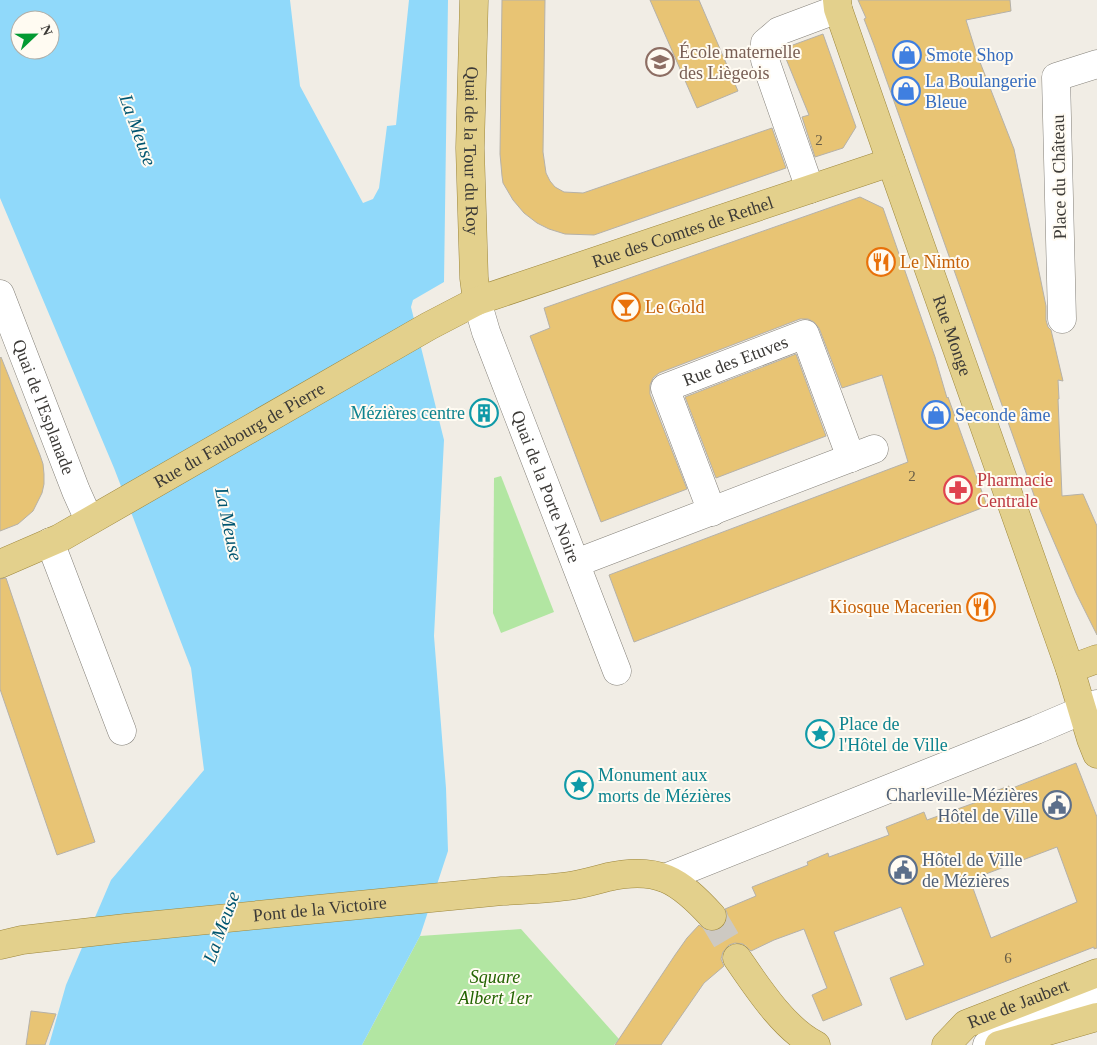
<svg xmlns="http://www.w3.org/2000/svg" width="1097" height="1045" viewBox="0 0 1097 1045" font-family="'Times New Roman',serif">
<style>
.green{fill:#b2e6a2}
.water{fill:#90d9fa;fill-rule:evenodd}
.building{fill:#e8c474;stroke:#b5b1a9;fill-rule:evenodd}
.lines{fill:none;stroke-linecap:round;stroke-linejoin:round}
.major-tunnel{stroke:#cdc9c2;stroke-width:28;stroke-dasharray:28 14;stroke-linecap:butt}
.minor-casing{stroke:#848079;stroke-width:29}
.major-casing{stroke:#9d873d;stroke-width:29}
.minor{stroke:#fff;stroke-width:28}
.major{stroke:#e3d08c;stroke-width:28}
.labels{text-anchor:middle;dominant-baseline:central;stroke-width:4;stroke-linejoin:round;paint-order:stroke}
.number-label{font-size:15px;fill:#675c46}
.education-label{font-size:18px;fill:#785e54;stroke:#fffbf2;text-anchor:start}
.shop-label{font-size:18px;fill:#366cbe;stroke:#fffbf2;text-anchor:start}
.street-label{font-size:18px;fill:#3c3a37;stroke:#fffbf2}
.food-label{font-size:18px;fill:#c56008;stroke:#fffbf2;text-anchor:start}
.culture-label{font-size:18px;fill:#0d838f;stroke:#fffbf2;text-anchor:start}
.health-label{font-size:18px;fill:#be3a42;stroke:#fffbf2;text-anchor:start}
.service-label{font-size:18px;fill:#4e5e75;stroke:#fffbf2;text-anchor:end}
.park-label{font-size:18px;font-style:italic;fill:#236300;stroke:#fffbf2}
.water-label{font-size:19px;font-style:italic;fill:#005570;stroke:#fffbf2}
</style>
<rect width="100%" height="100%" fill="#f1ede5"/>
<g class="green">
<path d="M 501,476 L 554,612 L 501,633 L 493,613 L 494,478 Z"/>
<path d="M 521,929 L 619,1039 L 614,1045 L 362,1045 L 420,936 Z"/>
</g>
<path class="water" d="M 0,0 L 290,0 L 300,86 L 363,203 L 373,199 L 379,188 L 387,126 L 396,125 L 409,0 L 448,0 L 444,282 L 413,300 L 411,307 L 444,440 L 434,636 L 446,788 L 448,851 L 420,936 L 362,1045 L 49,1045 L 66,985 L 111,880 L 204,770 L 191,668 L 114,468 L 0,198 ZM 20,20 L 50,20 L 50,50 L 20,50 Z"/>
<g class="building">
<path d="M 502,0 L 545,0 L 543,152 L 546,173 L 550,181 L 555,187 L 564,192 L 583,193 L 772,128 L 786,168 L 594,235 L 565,234 L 549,229 L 537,223 L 524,213 L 513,200 L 503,183 L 502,176 L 500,154 Z"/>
<path d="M 650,0 L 699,0 L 738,91 L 697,108 Z"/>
<path d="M 858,0 L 1010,0 L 1011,11 L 966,20 L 976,52 L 1014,149 L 1046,306 L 1046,320 L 1048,327 L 1051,330 L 1063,381 L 1058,380 L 1059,399 L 1058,399 L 1062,496 L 1083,494 L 1097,526 L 1097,635 L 1076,593 L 1035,498 L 874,45 L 864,19 L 866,18 Z"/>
<path d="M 823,34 L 856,127 L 843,148 L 815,157 L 802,117 L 809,115 L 782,49 Z"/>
<path d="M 860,197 L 883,208 L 935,357 L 947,398 L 948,397 L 987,506 L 634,642 L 609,575 L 908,462 L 882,375 L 842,388 L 819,328 L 814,322 L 808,319 L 800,319 L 659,373 L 653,378 L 650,385 L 650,394 L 687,489 L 601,522 L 530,336 L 550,328 L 544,308 Z"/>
<path d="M 796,354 L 826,436 L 716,478 L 685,397 Z"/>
<path d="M 1,357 L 40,455 L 43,464 L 44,474 L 44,484 L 42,493 L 33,511 L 18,524 L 0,531 L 0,358 Z"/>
<path d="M 6,578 L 95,842 L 57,855 L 0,689 L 0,579 Z"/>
<path d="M 1076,763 L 1097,817 L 1097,948 L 1094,949 L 1094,947 L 906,1020 L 890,978 L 924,965 L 901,907 L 834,932 L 862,1005 L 823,1021 L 812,995 L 827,988 L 804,929 L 774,940 L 751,951 L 743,944 L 735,943 L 729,945 L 723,952 L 721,959 L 724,966 L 704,983 L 661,1045 L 615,1045 L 675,955 L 687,938 L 699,925 L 708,931 L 716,931 L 722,928 L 727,920 L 727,913 L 725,909 L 756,896 L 752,887 L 808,865 L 807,862 L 828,853 L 829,857 L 889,835 L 886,827 L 909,818 L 924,812 L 927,820 L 988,798 L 987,794 L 1009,786 L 1010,789 ZM 1057,847 L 1077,902 L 991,938 L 970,880 Z"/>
<path d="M 31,1011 L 56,1014 L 45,1045 L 26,1045 Z"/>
</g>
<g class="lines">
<path class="major-tunnel" d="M 712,916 L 737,958"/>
<defs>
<g id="minor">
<path d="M 810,189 L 765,60 L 765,43 L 779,31 L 838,9"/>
<path id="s1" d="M 0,294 L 76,491 L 89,520"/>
<path id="s2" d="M 477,301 L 486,332 L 617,671"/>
<path d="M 1062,319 L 1056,77 L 1097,64"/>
<path id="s3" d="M 712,512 L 665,388 L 805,334 L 851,458"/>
<path d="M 50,542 L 122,731"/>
<path d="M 576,563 L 874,449"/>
<path d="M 665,878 L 1036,730 L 1097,704"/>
<path d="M 987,1045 L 1020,1021 L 1097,994"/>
</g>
<g id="major">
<path id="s4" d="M 474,0 L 470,148 L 474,278 L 477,301"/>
<path id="s5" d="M 837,0 L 838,9 L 891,162 L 1070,669 L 1091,739 L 1097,754"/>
<path id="s6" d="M 0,564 L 60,538 L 429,326 L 477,301 L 891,162"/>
<path d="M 1070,669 L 1097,659"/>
<path id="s7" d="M 0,945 L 22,940 L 126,928 L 502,891 C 527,890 551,889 575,885 C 586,883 597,880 608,877 C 658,866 679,880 712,916"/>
<path d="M 737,958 C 757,987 785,1030 816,1045"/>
<path id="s8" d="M 946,1045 L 966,1024 L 1097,973"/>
<path d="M 999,1045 L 1097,1017"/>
</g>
</defs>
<use href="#minor" class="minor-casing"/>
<use href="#major" class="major-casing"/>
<use href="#minor" class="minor"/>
<use href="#major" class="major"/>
</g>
<defs>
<symbol id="shop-ring" viewBox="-11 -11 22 22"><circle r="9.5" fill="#fffbf2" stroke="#3f7fe0" stroke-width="1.5"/><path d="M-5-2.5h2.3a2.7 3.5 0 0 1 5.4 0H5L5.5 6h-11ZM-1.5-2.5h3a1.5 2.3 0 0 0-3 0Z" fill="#3f7fe0"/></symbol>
<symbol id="school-ring" viewBox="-11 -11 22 22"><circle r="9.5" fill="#fffbf2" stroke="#8d6e63" stroke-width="1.5"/><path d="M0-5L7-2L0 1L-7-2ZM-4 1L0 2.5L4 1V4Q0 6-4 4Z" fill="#8d6e63"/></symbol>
<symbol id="restaurant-ring" viewBox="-11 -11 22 22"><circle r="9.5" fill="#fffbf2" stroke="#e8710a" stroke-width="1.5"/><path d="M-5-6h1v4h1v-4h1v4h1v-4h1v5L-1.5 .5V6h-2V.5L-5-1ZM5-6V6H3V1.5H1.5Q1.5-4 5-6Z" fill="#e8710a"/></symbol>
<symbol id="bar-ring" viewBox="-11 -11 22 22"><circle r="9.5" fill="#fffbf2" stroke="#e8710a" stroke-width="1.5"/><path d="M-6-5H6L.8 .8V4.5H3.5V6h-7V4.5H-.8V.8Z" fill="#e8710a"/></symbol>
<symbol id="building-ring" viewBox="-11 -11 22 22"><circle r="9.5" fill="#fffbf2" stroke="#0f9aa8" stroke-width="1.5"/><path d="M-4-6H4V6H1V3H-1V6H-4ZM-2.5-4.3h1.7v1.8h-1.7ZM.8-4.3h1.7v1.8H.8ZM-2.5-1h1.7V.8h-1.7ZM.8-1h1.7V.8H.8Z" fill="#0f9aa8"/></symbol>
<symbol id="pharmacy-ring" viewBox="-11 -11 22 22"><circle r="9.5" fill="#fffbf2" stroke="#e0444e" stroke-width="1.5"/><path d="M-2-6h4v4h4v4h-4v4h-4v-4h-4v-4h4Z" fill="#e0444e"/></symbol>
<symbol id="sight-ring" viewBox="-11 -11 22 22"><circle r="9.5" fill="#fffbf2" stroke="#0f9aa8" stroke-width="1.5"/><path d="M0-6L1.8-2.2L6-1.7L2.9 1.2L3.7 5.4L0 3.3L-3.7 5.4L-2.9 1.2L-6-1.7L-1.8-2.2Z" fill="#0f9aa8"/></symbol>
<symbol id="civic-ring" viewBox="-11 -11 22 22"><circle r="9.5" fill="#fffbf2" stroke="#5c6f8a" stroke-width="1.5"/><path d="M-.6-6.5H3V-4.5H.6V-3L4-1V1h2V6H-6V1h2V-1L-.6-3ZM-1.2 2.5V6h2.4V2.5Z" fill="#5c6f8a"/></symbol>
</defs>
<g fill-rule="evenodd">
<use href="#shop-ring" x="891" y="39" width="32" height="32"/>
<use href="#school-ring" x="644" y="46" width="32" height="32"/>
<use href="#shop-ring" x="890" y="75" width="32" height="32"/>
<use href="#restaurant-ring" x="865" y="246" width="32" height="32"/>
<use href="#bar-ring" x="610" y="291" width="32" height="32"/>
<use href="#building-ring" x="468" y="397" width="32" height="32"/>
<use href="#shop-ring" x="920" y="399" width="32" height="32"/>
<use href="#pharmacy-ring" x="942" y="474" width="32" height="32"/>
<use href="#restaurant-ring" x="965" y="591" width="32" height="32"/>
<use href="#sight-ring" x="804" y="718" width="32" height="32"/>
<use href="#sight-ring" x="563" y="769" width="32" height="32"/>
<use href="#civic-ring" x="1041" y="789" width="32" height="32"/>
<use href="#civic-ring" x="887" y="854" width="32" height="32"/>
</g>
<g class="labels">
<g class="number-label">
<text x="819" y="140">2</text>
<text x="912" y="476">2</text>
<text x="1008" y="958">6</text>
</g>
<g class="education-label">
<text x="679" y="52">École maternelle<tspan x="679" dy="21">des Liègeois</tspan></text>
</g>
<g class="shop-label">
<text x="926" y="55">Smote Shop</text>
<text x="925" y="81">La Boulangerie<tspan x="925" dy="21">Bleue</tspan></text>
<text x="955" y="415">Seconde âme</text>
</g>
<g class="street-label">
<text stroke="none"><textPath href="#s4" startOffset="151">Quai de la Tour du Roy</textPath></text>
<text transform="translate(1059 177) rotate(-91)">Place du Château</text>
<text stroke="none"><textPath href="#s6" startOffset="762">Rue des Comtes de Rethel</textPath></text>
<text stroke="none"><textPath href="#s5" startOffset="355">Rue Monge</textPath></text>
<text stroke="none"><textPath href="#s3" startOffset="208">Rue des Etuves</textPath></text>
<text stroke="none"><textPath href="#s1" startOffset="121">Quai de l'Esplanade</textPath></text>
<text stroke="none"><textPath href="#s6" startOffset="272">Rue du Faubourg de Pierre</textPath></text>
<text stroke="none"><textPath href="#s2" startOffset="198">Quai de la Porte Noire</textPath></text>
<text stroke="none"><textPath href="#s7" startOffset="322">Pont de la Victoire</textPath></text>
<text stroke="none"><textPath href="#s8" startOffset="85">Rue de Jaubert</textPath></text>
</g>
<g class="food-label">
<text x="900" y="262">Le Nimto</text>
<text x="645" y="307">Le Gold</text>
<text x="962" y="607" text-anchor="end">Kiosque Macerien</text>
</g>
<g class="culture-label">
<text x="465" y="413" text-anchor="end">Mézières centre</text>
<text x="839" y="724">Place de<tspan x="839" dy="21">l'Hôtel de Ville</tspan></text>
<text x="598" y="775">Monument aux<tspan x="598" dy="21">morts de Mézières</tspan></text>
</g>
<g class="health-label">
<text x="977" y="480">Pharmacie<tspan x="977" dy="21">Centrale</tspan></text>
</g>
<g class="service-label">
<text x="1038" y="795">Charleville-Mézières<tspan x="1038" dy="21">Hôtel de Ville</tspan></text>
<text x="922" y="860" text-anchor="start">Hôtel de Ville<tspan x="922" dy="21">de Mézières</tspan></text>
</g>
<g class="park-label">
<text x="495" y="977">Square<tspan x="495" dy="21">Albert 1er</tspan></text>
</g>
<g class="water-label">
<text transform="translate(138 130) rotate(70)">La Meuse</text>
<text transform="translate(229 524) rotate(78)">La Meuse</text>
<text transform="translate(221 927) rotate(-70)">La Meuse</text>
</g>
</g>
<g transform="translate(35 35) rotate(68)"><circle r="24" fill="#fffbf2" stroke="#b1aea7"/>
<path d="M0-4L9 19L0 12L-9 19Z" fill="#039a33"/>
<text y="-8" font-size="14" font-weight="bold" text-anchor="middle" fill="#3c3a37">N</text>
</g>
</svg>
